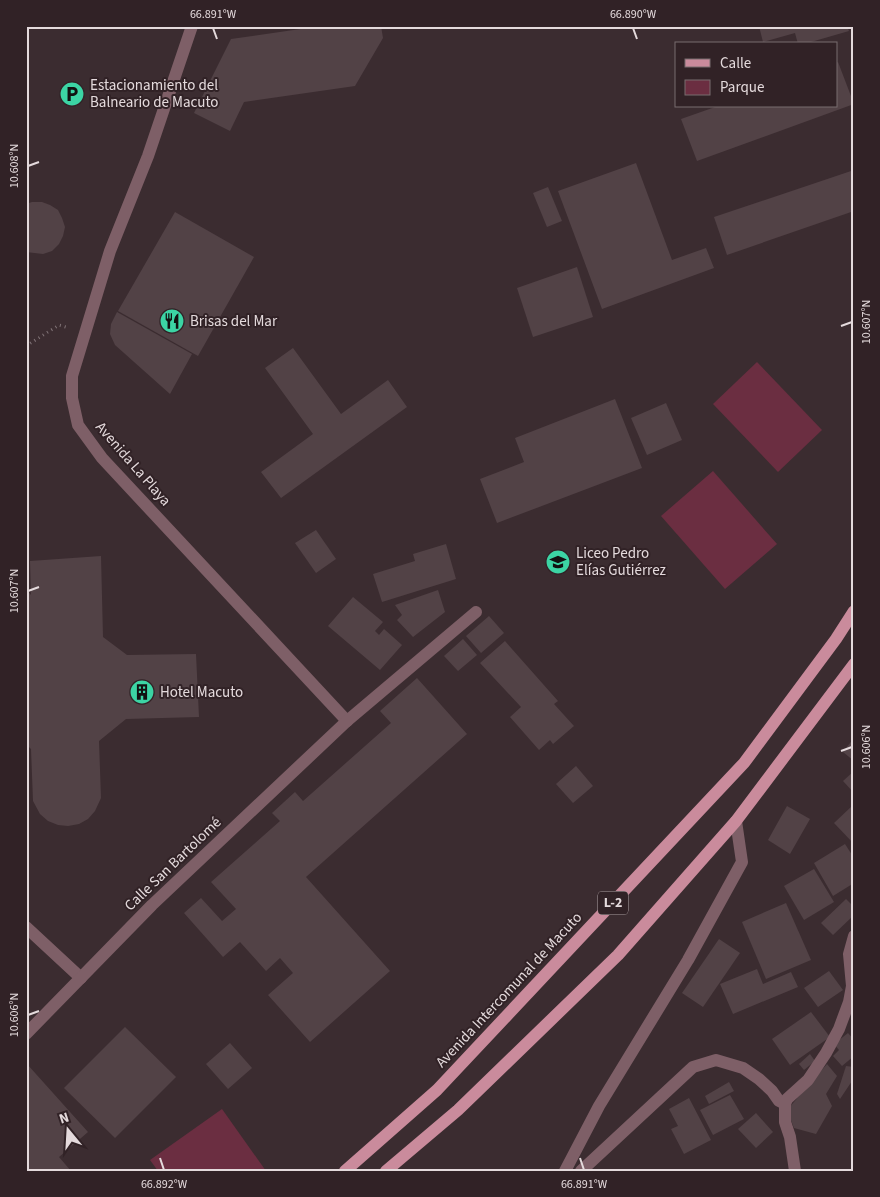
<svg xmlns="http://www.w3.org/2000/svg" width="880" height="1197" viewBox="0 0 880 1197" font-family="'Source Sans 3',sans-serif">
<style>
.green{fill:#6b2e41}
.building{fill:#524246}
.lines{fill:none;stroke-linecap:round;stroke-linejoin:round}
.path{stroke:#827578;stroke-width:3;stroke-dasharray:1 4;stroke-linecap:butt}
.street{stroke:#7e5f67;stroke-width:12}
.primary{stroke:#ca8b9c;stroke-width:12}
.ticks{fill:none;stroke:#e4dadc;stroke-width:2}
.labels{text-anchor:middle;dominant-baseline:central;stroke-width:4;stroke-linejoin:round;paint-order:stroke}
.shield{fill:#312226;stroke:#aea3a5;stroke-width:1}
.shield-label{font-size:14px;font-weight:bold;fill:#e4dadc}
.poi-label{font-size:15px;fill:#e4dadc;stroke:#312226;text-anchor:start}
.street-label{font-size:15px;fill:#e4dadc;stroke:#312226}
.neatline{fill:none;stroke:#e4dadc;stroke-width:2}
.ticks-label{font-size:12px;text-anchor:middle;fill:#e4dadc}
</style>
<rect width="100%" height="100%" fill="#3b2c30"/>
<g class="green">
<path d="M 757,362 L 822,430 L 778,472 L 713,404 Z"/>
<path d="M 713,471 L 777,544 L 725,589 L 661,516 Z"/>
<path d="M 222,1109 L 266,1171 L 158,1171 L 150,1160 Z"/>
</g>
<g class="building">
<path d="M 321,26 L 381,26 L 383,38 L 355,86 L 244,102 L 230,131 L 194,113 L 231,39 Z"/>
<path d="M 759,26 L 847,26 L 849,31 L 804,44 L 798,44 L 795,33 L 763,42 Z"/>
<path d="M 838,62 L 854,104 L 697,161 L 681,119 L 718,106 L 836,106 L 836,63 Z"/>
<path d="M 636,163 L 672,260 L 706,248 L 714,268 L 602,309 L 558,191 Z"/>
<path d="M 854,170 L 854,211 L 727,255 L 714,217 Z"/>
<path d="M 548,187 L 562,221 L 547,227 L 533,193 Z"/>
<path d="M 32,202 L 42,202 L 50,205 L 58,210 L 62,218 L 65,227 L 63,236 L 59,244 L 52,251 L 43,254 L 26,252 L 26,204 Z"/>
<path d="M 175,212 L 254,257 L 198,356 L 118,311 Z"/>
<path d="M 577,267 L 593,317 L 533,337 L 517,288 Z"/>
<path d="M 117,312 L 192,354 L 170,394 L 115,345 L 110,334 L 111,324 Z"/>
<path d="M 293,348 L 341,414 L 388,380 L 407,407 L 281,498 L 261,472 L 313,434 L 265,368 Z"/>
<path d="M 615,399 L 642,468 L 497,523 L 480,479 L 524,462 L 515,438 Z"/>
<path d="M 666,403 L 682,440 L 647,455 L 631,418 Z"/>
<path d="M 316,530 L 336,559 L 316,573 L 295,543 Z"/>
<path d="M 446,544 L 456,579 L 382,602 L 373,574 L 415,561 L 413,554 Z"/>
<path d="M 101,556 L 103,637 L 127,655 L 196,654 L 199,717 L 126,719 L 99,741 L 101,798 L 95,811 L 88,819 L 79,824 L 68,826 L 58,825 L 48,821 L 40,814 L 33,801 L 31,749 L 26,744 L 26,589 L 31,595 L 30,561 Z"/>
<path d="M 438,590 L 445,612 L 413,637 L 397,620 L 402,615 L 395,605 Z"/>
<path d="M 353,597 L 383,622 L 375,631 L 379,635 L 384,629 L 402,645 L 380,670 L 328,626 Z"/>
<path d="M 489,616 L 504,633 L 481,653 L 466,636 Z"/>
<path d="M 463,639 L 477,655 L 458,671 L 444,656 Z"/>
<path d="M 505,641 L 558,701 L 554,704 L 574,726 L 553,744 L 550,740 L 539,750 L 510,717 L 521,707 L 480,663 Z"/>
<path d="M 417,678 L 467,734 L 306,877 L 390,971 L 310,1042 L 268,995 L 293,973 L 280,958 L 266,971 L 240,942 L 223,957 L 184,913 L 201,898 L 222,921 L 236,909 L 211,882 L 280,821 L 272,813 L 295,792 L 303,801 L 391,723 L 380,711 Z"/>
<path d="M 854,738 L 854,761 L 843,752 Z"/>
<path d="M 576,766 L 593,786 L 573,803 L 556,784 Z"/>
<path d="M 854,771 L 854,793 L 843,781 Z"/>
<path d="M 787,806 L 810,819 L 790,854 L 768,840 Z"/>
<path d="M 852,806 L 854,808 L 854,844 L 834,823 Z"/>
<path d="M 845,844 L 854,858 L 854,883 L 833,896 L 814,863 Z"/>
<path d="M 814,869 L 834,902 L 804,920 L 784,886 Z"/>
<path d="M 846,899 L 854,907 L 854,915 L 833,935 L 821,923 Z"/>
<path d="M 786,903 L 811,960 L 766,979 L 742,922 Z"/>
<path d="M 719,939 L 740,953 L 703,1007 L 682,993 Z"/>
<path d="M 757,969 L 763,984 L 791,972 L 798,987 L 733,1014 L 720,984 Z"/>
<path d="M 829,971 L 843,990 L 818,1007 L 804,988 Z"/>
<path d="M 811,1012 L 830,1037 L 790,1065 L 772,1039 Z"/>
<path d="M 125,1027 L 176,1077 L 115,1138 L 64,1088 Z"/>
<path d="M 848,1033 L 854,1040 L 854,1056 L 842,1066 L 833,1056 L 839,1050 L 834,1044 Z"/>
<path d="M 230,1043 L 252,1068 L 228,1089 L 206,1064 Z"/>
<path d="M 810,1054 L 815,1061 L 804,1070 L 799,1064 Z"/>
<path d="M 27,1064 L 88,1132 L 59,1157 L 71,1171 L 26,1171 Z"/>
<path d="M 827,1064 L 837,1076 L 826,1094 L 832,1106 L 816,1134 L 794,1128 L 787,1110 Z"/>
<path d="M 846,1066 L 854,1067 L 854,1078 L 840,1099 L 837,1094 Z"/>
<path d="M 729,1082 L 734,1091 L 709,1104 L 705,1096 Z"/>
<path d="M 730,1095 L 744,1119 L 713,1135 L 700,1110 Z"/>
<path d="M 689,1098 L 711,1140 L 684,1154 L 671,1129 L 678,1126 L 669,1109 Z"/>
<path d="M 756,1113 L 773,1132 L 756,1148 L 738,1129 Z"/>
</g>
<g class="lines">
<path class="path" d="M 26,346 L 59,325 L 69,328"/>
<g class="street">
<path d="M 192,26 L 148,156 L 110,251 L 72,376 L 72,398 L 78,425 L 102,458 L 347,721"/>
<path d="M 26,927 L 81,978"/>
<path d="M 26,1034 L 152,905 L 347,721 L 476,612"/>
<path d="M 565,1171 L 599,1106 L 688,960 L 742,862 L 736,821"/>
<path d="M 581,1171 L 693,1067 L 716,1060 L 743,1068 L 759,1079 L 772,1091 L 779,1101 L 785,1104"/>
<path d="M 795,1171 L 790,1137 L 785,1122 L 785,1104 L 787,1099 L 808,1080 L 826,1053 L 839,1029 L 849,1002 L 852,986 L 849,954 L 854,936"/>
</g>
<g class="primary">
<path d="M 345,1171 L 437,1090 L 744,763 L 836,639 L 854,611"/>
<path d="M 386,1171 L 458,1110 L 618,955 L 736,821 L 854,664"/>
</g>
</g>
<path class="ticks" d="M 213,28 L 217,39M 633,28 L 637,39M 28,166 L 39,162M 841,326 L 852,322M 28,591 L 39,587M 841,751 L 852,747M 28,1015 L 39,1011M 160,1158 L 164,1170M 580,1158 L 584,1170"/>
<defs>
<symbol id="parking-disc" viewBox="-11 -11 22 22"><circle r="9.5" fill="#3cd4a4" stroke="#312226"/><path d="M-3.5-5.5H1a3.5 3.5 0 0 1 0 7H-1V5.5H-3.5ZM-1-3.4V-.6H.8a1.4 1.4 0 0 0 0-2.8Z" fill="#111"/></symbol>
<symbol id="restaurant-disc" viewBox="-11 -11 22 22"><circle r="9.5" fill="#3cd4a4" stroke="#312226"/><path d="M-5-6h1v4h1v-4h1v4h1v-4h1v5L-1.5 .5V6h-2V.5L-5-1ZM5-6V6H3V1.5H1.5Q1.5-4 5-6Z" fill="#111"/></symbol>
<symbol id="school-disc" viewBox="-11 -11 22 22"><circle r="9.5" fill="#3cd4a4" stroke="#312226"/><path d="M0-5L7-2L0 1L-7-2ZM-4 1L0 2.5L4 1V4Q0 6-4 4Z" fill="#111"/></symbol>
<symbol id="building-disc" viewBox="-11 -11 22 22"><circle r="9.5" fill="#3cd4a4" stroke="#312226"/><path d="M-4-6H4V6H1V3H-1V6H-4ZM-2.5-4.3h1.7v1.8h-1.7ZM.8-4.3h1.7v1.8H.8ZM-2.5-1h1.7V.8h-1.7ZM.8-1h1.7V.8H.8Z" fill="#111"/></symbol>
</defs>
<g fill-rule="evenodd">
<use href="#parking-disc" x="58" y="80" width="28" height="28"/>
<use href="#restaurant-disc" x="158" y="307" width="28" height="28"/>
<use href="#school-disc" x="544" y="548" width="28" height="28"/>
<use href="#building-disc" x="128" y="678" width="28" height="28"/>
</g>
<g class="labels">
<rect class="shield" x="598" y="891.5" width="30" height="23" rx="4"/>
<g class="shield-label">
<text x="613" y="903">L-2</text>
</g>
<g class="poi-label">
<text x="90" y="85">Estacionamiento del<tspan x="90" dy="17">Balneario de Macuto</tspan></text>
<text x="190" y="321">Brisas del Mar</text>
<text x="576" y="553">Liceo Pedro<tspan x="576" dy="17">Elías Gutiérrez</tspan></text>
<text x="160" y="692">Hotel Macuto</text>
</g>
<g class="street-label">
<text transform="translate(133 464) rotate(49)">Avenida La Playa</text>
<text transform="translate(173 864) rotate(-44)">Calle San Bartolomé</text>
<text transform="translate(509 990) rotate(-47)">Avenida Intercomunal de Macuto</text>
</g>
</g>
<rect width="880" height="1197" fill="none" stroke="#312226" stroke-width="55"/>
<rect x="675" y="42" width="162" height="65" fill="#312226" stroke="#796c6f"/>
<rect x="685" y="59" width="25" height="8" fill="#ca8b9c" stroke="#796c6f"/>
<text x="720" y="68" font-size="15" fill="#e4dadc">Calle</text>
<rect x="685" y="80" width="25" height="15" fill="#6b2e41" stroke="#796c6f"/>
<text x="720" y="92" font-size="15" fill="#e4dadc">Parque</text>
<g transform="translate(68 1130) rotate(342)" stroke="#312226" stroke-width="4" paint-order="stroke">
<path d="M0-4L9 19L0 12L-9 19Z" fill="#e4dadc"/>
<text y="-8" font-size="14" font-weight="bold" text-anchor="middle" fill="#e4dadc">N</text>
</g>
<rect x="28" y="28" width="824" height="1142" class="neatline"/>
<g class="ticks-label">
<text x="213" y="18">66.891°W</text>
<text x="633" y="18">66.890°W</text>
<text transform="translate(14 166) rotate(-90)" y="4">10.608°N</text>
<text transform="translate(866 322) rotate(-90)" y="4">10.607°N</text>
<text transform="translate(14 591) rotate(-90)" y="4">10.607°N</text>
<text transform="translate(866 747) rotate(-90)" y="4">10.606°N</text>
<text transform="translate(14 1015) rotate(-90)" y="4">10.606°N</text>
<text x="164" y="1188">66.892°W</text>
<text x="584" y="1188">66.891°W</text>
</g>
</svg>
